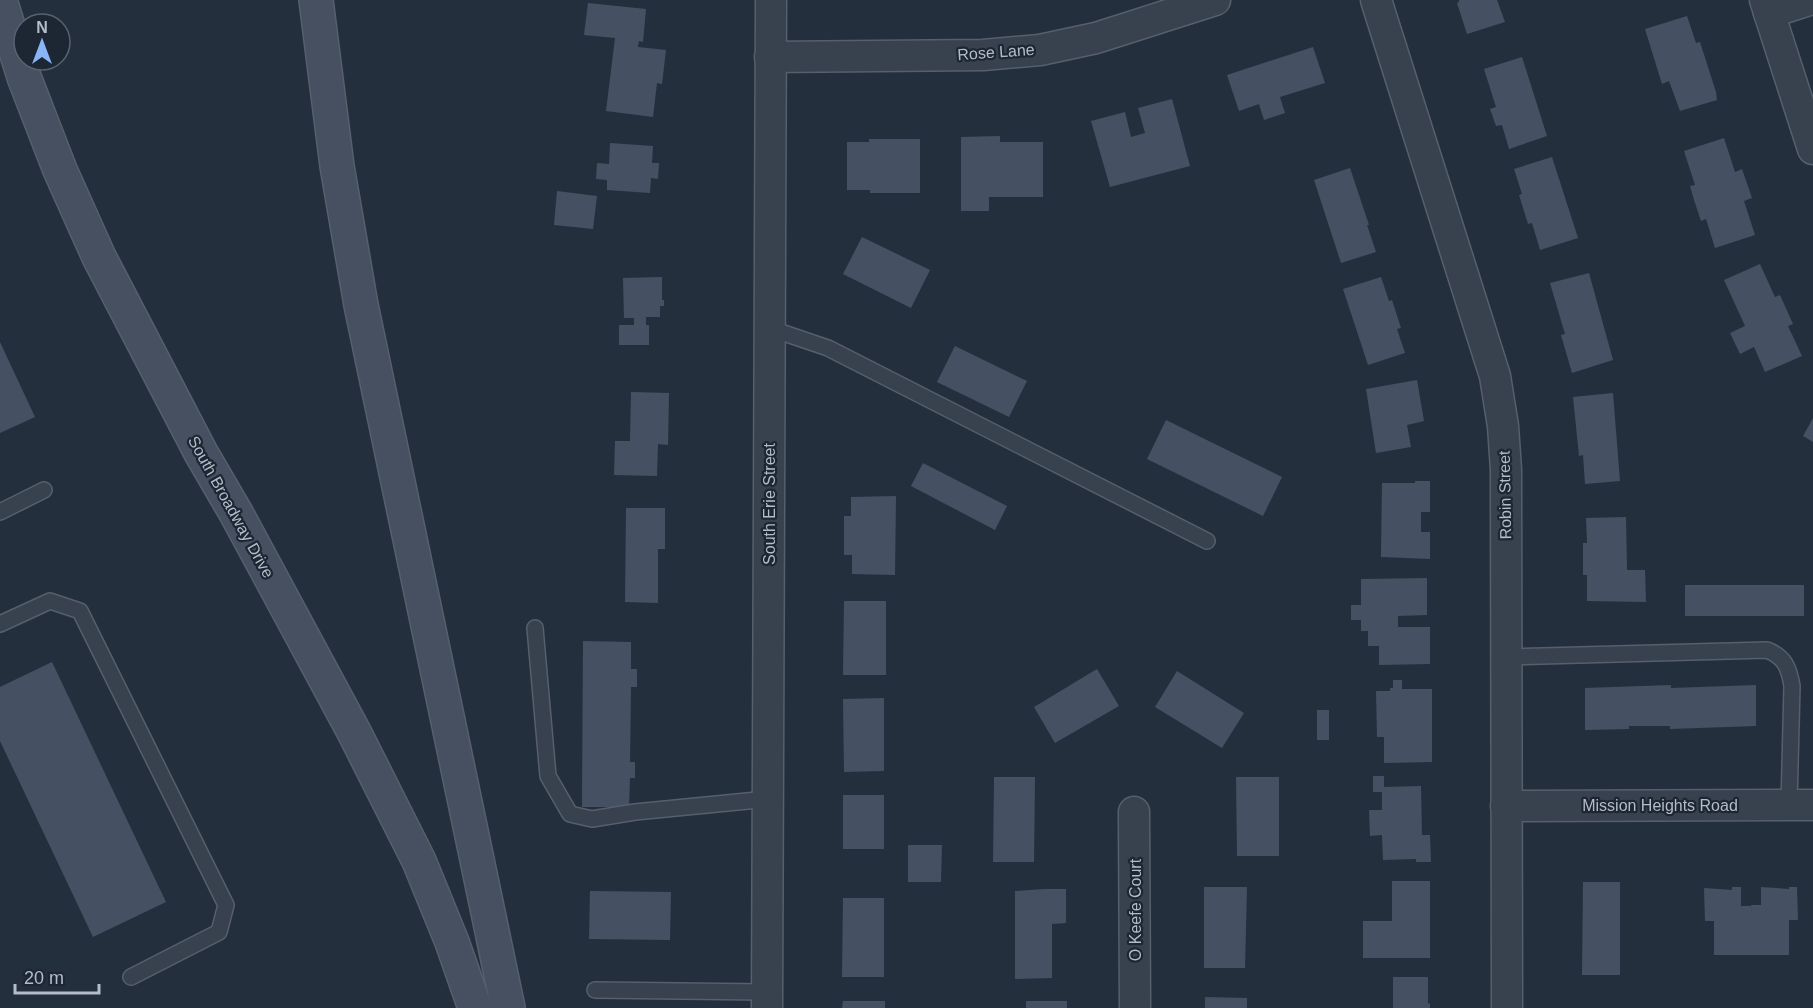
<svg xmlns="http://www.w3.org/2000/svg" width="1813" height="1008" viewBox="0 0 1813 1008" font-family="Arial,sans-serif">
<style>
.building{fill:#455162}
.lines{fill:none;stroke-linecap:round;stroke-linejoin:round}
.lane-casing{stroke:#565f6c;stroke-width:18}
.street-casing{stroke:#565f6c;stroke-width:33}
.secondary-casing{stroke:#565f6c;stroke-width:36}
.lane{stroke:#38414e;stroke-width:15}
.street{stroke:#38414e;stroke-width:30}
.secondary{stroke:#465061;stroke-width:33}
.labels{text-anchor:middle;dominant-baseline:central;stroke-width:4.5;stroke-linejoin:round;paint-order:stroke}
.street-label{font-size:16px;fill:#b4bcc9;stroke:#1d2633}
</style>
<rect width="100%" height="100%" fill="#242f3e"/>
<g class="building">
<path d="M 1459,0 L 1497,0 L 1505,22 L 1467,34 L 1457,3 L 1459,2 Z"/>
<path d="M 588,3 L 646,9 L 643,42 L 639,41 L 638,47 L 666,50 L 662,84 L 657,83 L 653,117 L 606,111 L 615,38 L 584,35 Z"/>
<path d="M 1687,16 L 1696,43 L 1700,42 L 1716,92 L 1717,100 L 1680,111 L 1669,81 L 1662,84 L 1645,29 Z"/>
<path d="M 1313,47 L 1325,83 L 1280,97 L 1285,113 L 1264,120 L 1259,104 L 1239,111 L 1227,75 Z"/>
<path d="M 1522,57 L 1547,136 L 1509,149 L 1502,125 L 1496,126 L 1490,109 L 1496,107 L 1484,69 Z"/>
<path d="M 1172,99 L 1190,166 L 1110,187 L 1091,121 L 1125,112 L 1131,137 L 1145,133 L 1138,108 Z"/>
<path d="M 1000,136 L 1000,142 L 1043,142 L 1043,197 L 989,197 L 989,211 L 961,211 L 961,137 Z"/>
<path d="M 1724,138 L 1735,172 L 1742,169 L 1752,198 L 1744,201 L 1755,235 L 1715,248 L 1706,219 L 1701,221 L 1694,200 L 1690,186 L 1695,185 L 1684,151 Z"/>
<path d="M 869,139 L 920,139 L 920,193 L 870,193 L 870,190 L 847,190 L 847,142 L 869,142 Z"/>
<path d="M 610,143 L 653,146 L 652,163 L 659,163 L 658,179 L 651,178 L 650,193 L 607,190 L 607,180 L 596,179 L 597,163 L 609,164 Z"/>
<path d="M 1552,157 L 1578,238 L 1540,250 L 1532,223 L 1528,224 L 1519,195 L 1522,194 L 1514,169 Z"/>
<path d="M 1350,168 L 1369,225 L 1367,225 L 1376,252 L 1341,263 L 1314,180 Z"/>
<path d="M 557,191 L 597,196 L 593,229 L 554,225 Z"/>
<path d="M 862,237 L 930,270 L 911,308 L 843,274 Z"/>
<path d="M 1760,264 L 1775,297 L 1780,295 L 1793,324 L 1788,326 L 1802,356 L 1765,372 L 1754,347 L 1740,354 L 1730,333 L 1745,326 L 1724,280 Z"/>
<path d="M 1589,273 L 1613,360 L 1572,373 L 1561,335 L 1565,334 L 1550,283 Z"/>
<path d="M 662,277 L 662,300 L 664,300 L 664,306 L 660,306 L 660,317 L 646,317 L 646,325 L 649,325 L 649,345 L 619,345 L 619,325 L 634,325 L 634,318 L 624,318 L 623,278 Z"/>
<path d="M 1381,277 L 1389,301 L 1392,300 L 1401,328 L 1397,329 L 1405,353 L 1368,365 L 1343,289 Z"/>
<path d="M 0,342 L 35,417 L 0,433 Z"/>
<path d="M 955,346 L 1027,381 L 1009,417 L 937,382 Z"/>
<path d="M 1417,380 L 1424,421 L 1407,425 L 1411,447 L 1376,453 L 1366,389 Z"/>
<path d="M 631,392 L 669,393 L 668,445 L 658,444 L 657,476 L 614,475 L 615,441 L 630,441 Z"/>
<path d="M 1613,393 L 1620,481 L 1585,484 L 1583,455 L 1579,456 L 1573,397 Z"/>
<path d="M 1813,418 L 1813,442 L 1803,436 Z"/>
<path d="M 1166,420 L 1282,477 L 1263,516 L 1147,459 Z"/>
<path d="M 923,463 L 1007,506 L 995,530 L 911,486 Z"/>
<path d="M 1415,481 L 1430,481 L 1430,512 L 1421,512 L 1421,532 L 1430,532 L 1430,559 L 1381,557 L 1382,483 L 1415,483 Z"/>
<path d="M 896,496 L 895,575 L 852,574 L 852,555 L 844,555 L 844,516 L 851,516 L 851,497 Z"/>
<path d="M 626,508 L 665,508 L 665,549 L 658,549 L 658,603 L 625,602 Z"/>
<path d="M 1626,517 L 1627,570 L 1645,570 L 1646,602 L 1587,601 L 1587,575 L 1583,575 L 1583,543 L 1587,543 L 1586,518 Z"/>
<path d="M 1427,578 L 1427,615 L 1398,616 L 1398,627 L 1430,627 L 1430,664 L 1379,665 L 1379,646 L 1368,646 L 1368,631 L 1361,631 L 1361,620 L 1351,620 L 1351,605 L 1361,605 L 1361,579 Z"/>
<rect x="1685" y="585" width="119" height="31"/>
<path d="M 844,601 L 886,601 L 886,675 L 843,675 Z"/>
<path d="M 583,641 L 631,642 L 631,669 L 637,669 L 637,687 L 631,687 L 630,762 L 635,762 L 635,778 L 630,778 L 629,807 L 582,807 Z"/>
<path d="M 52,662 L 166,902 L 93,937 L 0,741 L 0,687 Z"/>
<path d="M 1097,669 L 1119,706 L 1055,743 L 1034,707 Z"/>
<path d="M 1177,671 L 1244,713 L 1222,748 L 1155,707 Z"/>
<path d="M 1393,680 L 1402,680 L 1402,689 L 1432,689 L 1432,762 L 1384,763 L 1384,737 L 1377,737 L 1376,691 L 1390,691 L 1390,688 L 1393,688 Z"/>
<path d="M 1671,685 L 1671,688 L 1756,685 L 1756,726 L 1670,729 L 1670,726 L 1629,726 L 1629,729 L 1585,730 L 1585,688 Z"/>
<path d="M 884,698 L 884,771 L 844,772 L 843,699 Z"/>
<rect x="1317" y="710" width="12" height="30"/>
<path d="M 1373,776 L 1384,776 L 1384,787 L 1421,786 L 1422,835 L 1430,835 L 1431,862 L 1416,862 L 1416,859 L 1383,860 L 1382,835 L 1370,836 L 1369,810 L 1382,810 L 1382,792 L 1373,792 Z"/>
<path d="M 994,777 L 1035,777 L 1034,862 L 993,862 Z"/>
<path d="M 1236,777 L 1279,777 L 1279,856 L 1237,856 Z"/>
<rect x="843" y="795" width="41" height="54"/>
<path d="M 908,845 L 942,845 L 941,882 L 908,882 Z"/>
<path d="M 1392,881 L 1430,881 L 1430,958 L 1363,958 L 1363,921 L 1392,921 Z"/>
<path d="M 1583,882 L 1620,882 L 1620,975 L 1582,975 Z"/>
<path d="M 1204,887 L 1247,887 L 1245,968 L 1204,968 Z"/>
<path d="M 1732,887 L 1741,887 L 1741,906 L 1751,906 L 1752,915 L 1751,905 L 1761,905 L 1761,887 L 1789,889 L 1789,887 L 1797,887 L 1798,920 L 1789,920 L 1789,955 L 1714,955 L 1714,921 L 1705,921 L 1704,888 L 1732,890 Z"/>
<path d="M 1045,889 L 1066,889 L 1066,923 L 1052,924 L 1052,978 L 1015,979 L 1015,891 Z"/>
<path d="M 590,891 L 671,892 L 670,940 L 589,939 Z"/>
<path d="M 843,898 L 884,898 L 884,977 L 842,977 Z"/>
<path d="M 1393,977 L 1428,977 L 1428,1004 L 1430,1003 L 1430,1008 L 1393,1008 Z"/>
<path d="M 1205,997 L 1247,998 L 1247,1008 L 1205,1008 Z"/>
<path d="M 843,1001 L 885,1001 L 885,1008 L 842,1008 Z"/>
<rect x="1026" y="1001" width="41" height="7"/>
</g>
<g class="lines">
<defs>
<g id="lane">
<path d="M 769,328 L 828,348 L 1207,541"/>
<path d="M 0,512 L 44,490"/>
<path d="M 0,624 L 50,601 L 80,611 L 226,905 L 219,932 L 131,977"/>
<path d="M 535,628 L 548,776 L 570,814 L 592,819 L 635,812 L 768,799"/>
<path d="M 1506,657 L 1767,650 C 1785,657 1789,668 1792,686 L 1789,805"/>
<path d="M 595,990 L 767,992"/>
</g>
<g id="street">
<path d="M 1376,0 L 1495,376 L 1503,426 L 1506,470 L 1507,1008"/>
<path d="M 1765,0 L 1813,149"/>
<path d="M 1769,13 L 1809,0"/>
<path d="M 770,57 L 983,55 L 1040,50 L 1096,38 L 1215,0"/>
<path d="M 1506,806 L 1813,805"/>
<path d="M 1134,812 L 1135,1008"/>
<path d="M 767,1008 L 771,0"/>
</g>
<g id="secondary">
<path d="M 0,0 L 24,77 L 60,170 L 99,257 L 201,453 L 236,513 L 354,732 L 419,861 L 452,942 L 475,1008"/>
<path d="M 316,0 L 337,166 L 361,305 L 508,1008"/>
</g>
</defs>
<use href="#lane" class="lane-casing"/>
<use href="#street" class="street-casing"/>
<use href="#secondary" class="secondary-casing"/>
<use href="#lane" class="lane"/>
<use href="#street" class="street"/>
<use href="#secondary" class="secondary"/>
</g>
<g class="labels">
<g class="street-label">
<text transform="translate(996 52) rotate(-4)">Rose Lane</text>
<text transform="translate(1505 495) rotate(-91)">Robin Street</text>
<text transform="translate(769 504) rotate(-90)">South Erie Street</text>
<text transform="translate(231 507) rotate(61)">South Broadway Drive</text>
<text x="1660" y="805">Mission Heights Road</text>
<text transform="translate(1135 910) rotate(-90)">O Keefe Court</text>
</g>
</g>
<g transform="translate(42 42)"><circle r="28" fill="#1d2633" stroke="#59626f" stroke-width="1.5"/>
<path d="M0-4.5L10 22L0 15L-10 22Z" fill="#8ab4f8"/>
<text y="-9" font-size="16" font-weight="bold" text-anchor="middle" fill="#b4bcc9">N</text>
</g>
<path d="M15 984v9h84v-9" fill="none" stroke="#b4bcc9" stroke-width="3"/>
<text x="24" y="984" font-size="18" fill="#b4bcc9" stroke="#1d2633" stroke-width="4.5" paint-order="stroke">20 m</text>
</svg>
